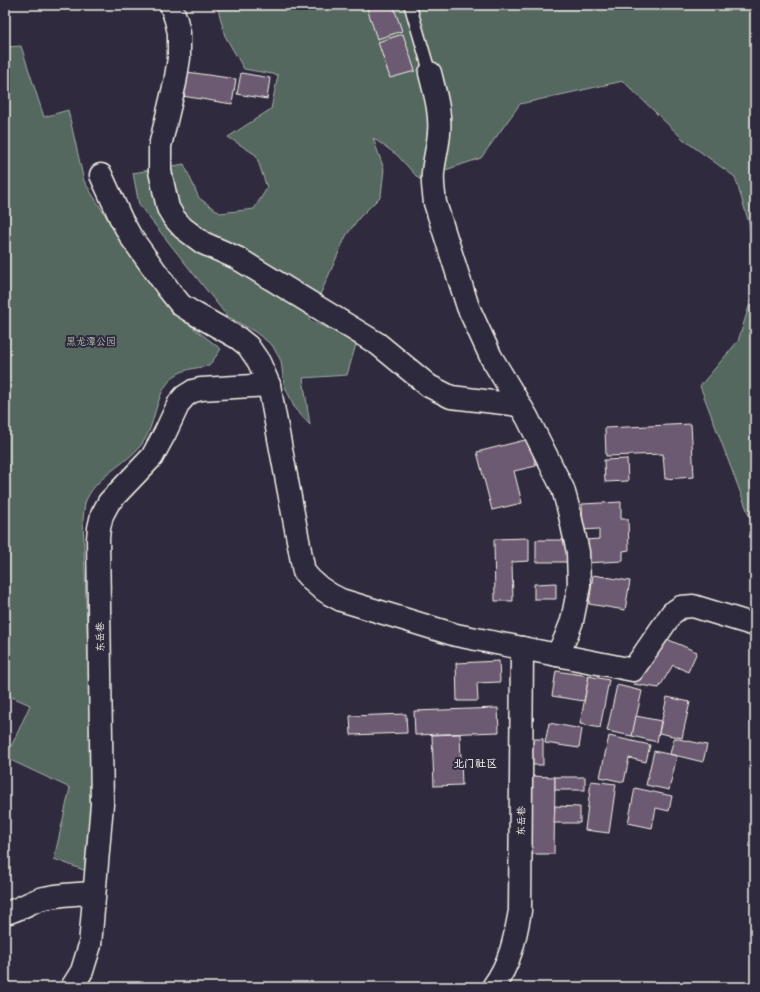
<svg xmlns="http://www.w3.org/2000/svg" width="760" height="992" viewBox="0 0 760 992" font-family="'Shantell Sans','LXGW WenKai TC',sans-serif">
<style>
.green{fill:#546861;stroke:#a4aca4}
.building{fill:#6c5a73;stroke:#f4f1e8}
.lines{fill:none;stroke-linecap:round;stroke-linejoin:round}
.service-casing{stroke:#f4f1e8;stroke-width:14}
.minor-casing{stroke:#f4f1e8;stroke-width:25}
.service{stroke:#2f2a3d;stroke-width:11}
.minor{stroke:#2f2a3d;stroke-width:22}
.labels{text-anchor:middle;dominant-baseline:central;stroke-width:4;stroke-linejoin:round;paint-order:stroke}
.park-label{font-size:10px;fill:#b4bab2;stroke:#2f2a3d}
.street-label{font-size:10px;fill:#f4f1e8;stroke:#2f2a3d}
.neighbourhood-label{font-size:11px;font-weight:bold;fill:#f4f1e8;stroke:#2f2a3d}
</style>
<rect width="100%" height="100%" fill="#2f2a3d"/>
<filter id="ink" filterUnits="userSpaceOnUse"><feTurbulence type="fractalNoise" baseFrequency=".025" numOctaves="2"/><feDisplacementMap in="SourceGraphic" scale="8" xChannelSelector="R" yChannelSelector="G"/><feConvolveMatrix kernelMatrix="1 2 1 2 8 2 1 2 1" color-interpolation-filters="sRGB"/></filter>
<g filter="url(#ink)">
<g class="green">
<path d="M 217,5 L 755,5 L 755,531 L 700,386 L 738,341 L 753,294 L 749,223 L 735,177 L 684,140 L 623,81 L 520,104 L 481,158 L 419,179 L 397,155 L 373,138 L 384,169 L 381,196 L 359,218 L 346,236 L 309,320 L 357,341 L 347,375 L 303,378 L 310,425 L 295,409 L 284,384 L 281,361 L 272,345 L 255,332 L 227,316 L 139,205 L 133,173 L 184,164 L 199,198 L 220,213 L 254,209 L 267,188 L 256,155 L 228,137 L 271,109 L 278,75 L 244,69 L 225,36 Z"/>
<path d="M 21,46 L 44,117 L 68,110 L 84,181 L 117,234 L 191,326 L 221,349 L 209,366 C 196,368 180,369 170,380 C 154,398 156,425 142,444 C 125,466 95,476 85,503 C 84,508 84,514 83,519 L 94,816 L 89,872 L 54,859 L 70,788 L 6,758 L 30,705 L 5,694 L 5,47 Z"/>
</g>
<g class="building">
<path d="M 366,5 L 393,5 L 402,31 L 377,39 Z"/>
<path d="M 403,34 L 415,71 L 390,78 L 378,42 Z"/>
<path d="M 180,71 L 236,79 L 232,104 L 176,95 Z"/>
<path d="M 241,73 L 270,78 L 267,99 L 237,94 Z"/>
<path d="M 691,424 L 694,477 L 665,479 L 663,454 L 606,456 L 605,428 Z"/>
<path d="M 529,439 L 536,466 L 514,471 L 522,503 L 492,510 L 477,452 Z"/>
<path d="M 627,459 L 628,481 L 605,482 L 604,460 Z"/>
<path d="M 621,502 L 621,519 L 628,519 L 629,550 L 623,551 L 623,561 L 585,563 L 584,540 L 599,539 L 599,529 L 583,530 L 582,504 Z"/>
<path d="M 529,538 L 529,561 L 512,562 L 513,601 L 495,601 L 494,539 Z"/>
<rect x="536" y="540" width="35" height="22"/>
<path d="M 593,575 L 630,581 L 625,610 L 589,604 Z"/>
<path d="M 556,583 L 556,599 L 534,599 L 534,584 Z"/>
<path d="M 662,637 L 697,652 L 688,672 L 673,665 L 659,688 L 633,684 Z"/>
<path d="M 499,661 L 500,682 L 477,683 L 478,701 L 457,701 L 456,663 Z"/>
<path d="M 556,671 L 589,676 L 584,701 L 552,696 Z"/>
<path d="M 589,676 L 609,680 L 600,728 L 580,724 Z"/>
<path d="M 617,685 L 642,691 L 632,736 L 607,731 Z"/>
<path d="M 667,697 L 690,702 L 682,738 L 659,733 Z"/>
<path d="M 498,708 L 499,732 L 415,735 L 414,711 Z"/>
<path d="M 406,714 L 407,733 L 351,735 L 350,716 Z"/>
<path d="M 636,716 L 661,721 L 657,742 L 632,736 Z"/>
<path d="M 549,723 L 582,729 L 579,748 L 545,743 Z"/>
<path d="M 460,734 L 462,785 L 434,786 L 432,735 Z"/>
<path d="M 609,736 L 650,745 L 646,762 L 629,758 L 624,782 L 600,777 Z"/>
<path d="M 674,738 L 707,745 L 703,762 L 670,754 Z"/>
<rect x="529" y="739" width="14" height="26"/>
<path d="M 654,751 L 677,756 L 669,790 L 646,785 Z"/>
<path d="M 530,776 L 555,777 L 554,854 L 529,854 Z"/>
<rect x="555" y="777" width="30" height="13"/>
<path d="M 591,781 L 616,784 L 609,833 L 585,830 Z"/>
<path d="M 635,788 L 672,796 L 669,811 L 656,808 L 652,828 L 628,823 Z"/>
<path d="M 555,806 L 580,807 L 580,823 L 554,823 Z"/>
</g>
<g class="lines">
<defs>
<path id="service" d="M 410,5 L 430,73"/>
<g id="minor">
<path d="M 171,5 L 176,20 L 179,33 L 179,58 L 175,83 L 160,146 L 160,171 L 168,208 L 174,218 L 183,228 L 203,243 L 237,258 L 378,344 L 429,386 L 451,397 L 519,405"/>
<path d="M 430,73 C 435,93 441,113 439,133 C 438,147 434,160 433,173 C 432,183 434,193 435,203 L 468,307 L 491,357 L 527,417 L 563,489 L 569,511 L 578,552 L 579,586 L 572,621 L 565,639 L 557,655"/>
<path d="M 101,175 L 121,219 L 131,237 L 169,290 L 181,305 L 192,312 L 238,338 L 248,346 L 259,362 L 269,385 L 304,572 C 314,585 326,593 341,600 L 456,635 L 633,670 L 672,613 L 681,607 L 693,606 L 755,625"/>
<path d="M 5,913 C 17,911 28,903 40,899 C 58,894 76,894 94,893"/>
<path d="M 72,987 L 82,971 L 90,945 L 102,804 L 98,539 L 99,528 L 102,515 L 109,502 L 152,457 L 165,433 L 179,403 L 185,396 L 193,391 L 201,389 L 269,385"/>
<path d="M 493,987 C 510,964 515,939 520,911 L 522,648"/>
</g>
</defs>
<use href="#service" class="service-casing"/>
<use href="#minor" class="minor-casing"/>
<use href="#service" class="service"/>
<use href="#minor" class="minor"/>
</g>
</g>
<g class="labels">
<g class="park-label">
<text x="91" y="341">黑龙潭公园</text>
</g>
<g class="street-label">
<text transform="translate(100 637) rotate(-91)">东岳巷</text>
<text transform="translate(521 821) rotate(-89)">东岳巷</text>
</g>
<g class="neighbourhood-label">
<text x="475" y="763">北门社区</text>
</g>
</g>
<rect width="760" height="992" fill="none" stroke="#2f2a3d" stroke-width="20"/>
<rect x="10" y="10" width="740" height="972" fill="none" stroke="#f4f1e8" stroke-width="1.5" filter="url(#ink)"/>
</svg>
